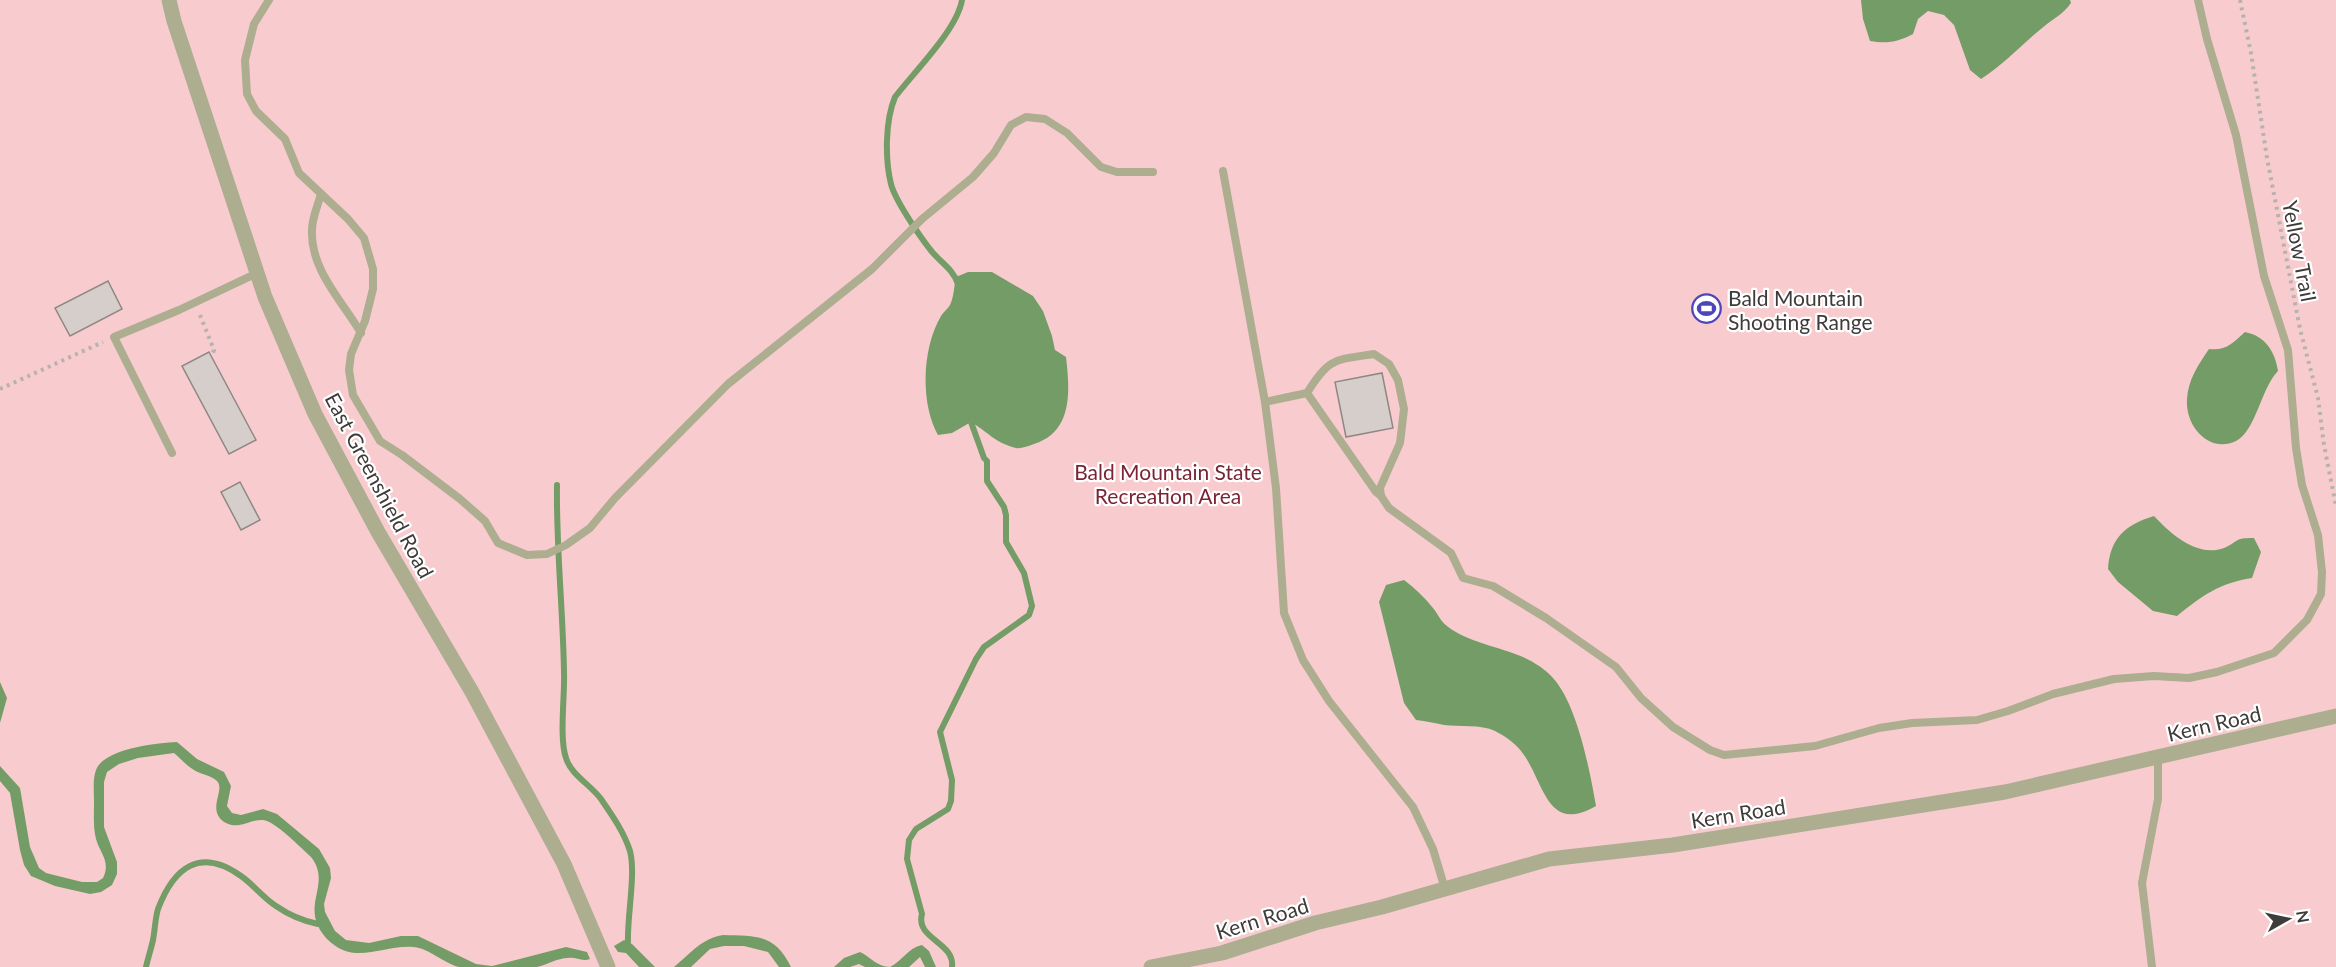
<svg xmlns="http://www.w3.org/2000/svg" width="2336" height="967" viewBox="0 0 2336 967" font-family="Lato,sans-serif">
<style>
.green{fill:#f8cccf}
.water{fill:#749c66}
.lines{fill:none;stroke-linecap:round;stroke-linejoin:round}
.stream{stroke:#749c66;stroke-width:6}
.building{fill:#d6cecb;stroke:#8e8784;stroke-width:1.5}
.path{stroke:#b6b2ad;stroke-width:4;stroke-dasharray:3 4.5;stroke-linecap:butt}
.lane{stroke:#adad90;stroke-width:8}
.street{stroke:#adad90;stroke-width:15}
.labels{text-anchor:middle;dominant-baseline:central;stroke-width:4.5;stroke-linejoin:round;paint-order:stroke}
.street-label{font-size:21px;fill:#3e3c3a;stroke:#fff}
.poi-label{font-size:21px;fill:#3e3c3a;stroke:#fff;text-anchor:start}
.park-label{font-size:21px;fill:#7b2435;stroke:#fff}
</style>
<rect width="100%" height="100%" fill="#f1ece6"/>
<rect class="green" x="0" y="0" width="2336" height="967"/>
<g class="water">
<path d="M 1861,0 L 2070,0 L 2071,3 C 2064,13 2056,17 2047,24 C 2024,42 2006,63 1981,79 L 1970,70 L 1954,25 L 1944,15 L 1928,11 L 1918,19 L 1913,34 C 1898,42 1887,44 1870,41 L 1863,19 Z"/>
<path d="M 968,272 L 992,272 L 1033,296 L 1043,311 L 1052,336 L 1055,350 L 1066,357 C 1070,391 1073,432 1034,444 C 1028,446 1021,449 1016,448 C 995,443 988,432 971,422 L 952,433 L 938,435 C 920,403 922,348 941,316 C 943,312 948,309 950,305 C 954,297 954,286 956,277 Z"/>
<path d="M 2245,332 C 2265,336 2275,351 2278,371 C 2261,388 2256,431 2236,441 C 2209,454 2185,426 2187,399 C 2188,380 2198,365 2209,349 C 2226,351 2233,343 2245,332 Z"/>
<path d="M 2154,516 C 2170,533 2197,558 2224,548 C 2240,541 2233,538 2254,538 L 2261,552 L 2252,578 C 2219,583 2202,596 2177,616 L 2153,611 L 2118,582 L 2108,569 C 2110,538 2125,525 2154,516 Z"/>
<path d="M 1404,580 C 1415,588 1424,597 1433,608 C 1438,614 1441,622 1447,626 C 1467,642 1500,647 1523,657 C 1534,662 1545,669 1553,678 C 1577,704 1590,771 1596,806 C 1549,833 1545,788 1526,758 C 1519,746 1507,737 1495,731 C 1481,724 1459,727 1444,725 C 1435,723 1426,721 1416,720 L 1404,703 L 1384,622 L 1379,602 L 1386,585 Z"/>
<path d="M 0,682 L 7,698 L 0,723 Z"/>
<path d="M 177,742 L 197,759 L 224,772 L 231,786 L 227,806 L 232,813 L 241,815 L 263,809 L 277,814 L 319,849 L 330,868 L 331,878 L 324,904 L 325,912 L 335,931 L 346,940 L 369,943 L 401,936 L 418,936 L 476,964 L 492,966 L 566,947 L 587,952 L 590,959 C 581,962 577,957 568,958 C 557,958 547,965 537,967 C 527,967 468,967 459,967 C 443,963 429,948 413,947 C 380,945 354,967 326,938 C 298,906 333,885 311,857 C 301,848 275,821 263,820 C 250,819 239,830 226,823 C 205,811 226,790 217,781 C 211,775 198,774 191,768 C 185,764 180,758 174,753 L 138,758 L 119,764 L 107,772 L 104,782 L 104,827 L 117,862 L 117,874 L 112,885 L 101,892 L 90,894 L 55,886 L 31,876 L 24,865 L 20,850 L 10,793 L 0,781 L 0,766 L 20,788 L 30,847 L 39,868 L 46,873 L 82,882 L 97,882 L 103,878 C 111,862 100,853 96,839 C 93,827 94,814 94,802 C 94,790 92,776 98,766 C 111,748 157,743 177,742 Z"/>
<path d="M 723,935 C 757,936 775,934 791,967 L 779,967 L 768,952 L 744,946 L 724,946 L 710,949 L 691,967 L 674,967 C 690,954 702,938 723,935 Z"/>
<path d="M 624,940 L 632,944 L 655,967 L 639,967 L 626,953 L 618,952 L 614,946 Z"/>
<path d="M 922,945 L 929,951 L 936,967 L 925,967 L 920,957 L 909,967 L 890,967 C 902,961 908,948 922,945 Z"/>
<path d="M 860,952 C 871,957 877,967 890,967 L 865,967 L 859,964 L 850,967 L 834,967 L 844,958 Z"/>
</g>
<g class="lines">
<g class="stream">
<path d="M 958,284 C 952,267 939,262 929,248 C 919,235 895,200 891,184 C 885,160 885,121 895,97 C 914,72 957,30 962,0"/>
<path d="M 557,485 C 556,547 563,609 564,672 C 565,695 559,738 566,758 C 571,775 591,785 601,799 C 612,815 624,832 630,851 C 636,874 627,916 628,942"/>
<path d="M 146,967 C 148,958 151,949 153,940 C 155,930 155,919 158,909 C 174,867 200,847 241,876 C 254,885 263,898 276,906 C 289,915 303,921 318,924"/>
<path d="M 952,967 C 955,942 915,939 922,914 L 907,859 L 909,840 L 916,829 L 948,809 L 951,801 L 952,780 L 940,732 L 976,659 L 984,647 L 1029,615 L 1032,606 L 1024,573 L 1006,542 L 1006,515 L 1004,507 L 987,481 L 987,461 L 984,458 L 971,422 L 973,415"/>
</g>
</g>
<g class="building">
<path d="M 108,281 L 122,309 L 70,336 L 55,308 Z"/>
<path d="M 209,352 L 256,440 L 229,454 L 182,366 Z"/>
<path d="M 1382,373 L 1393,428 L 1346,437 L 1335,382 Z"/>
<path d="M 240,482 L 260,520 L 241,530 L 221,492 Z"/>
</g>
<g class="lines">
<g class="path">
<path d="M 2240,0 L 2251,53 L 2267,158 L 2300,329 L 2318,398 L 2324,445 L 2336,506"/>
<path d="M 200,315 L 214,350 L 212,356"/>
<path d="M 0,389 L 103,342"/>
</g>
<g class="lane">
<path d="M 269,0 L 254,24 L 245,60 L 247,94 L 256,111 L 285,139 L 299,173 L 348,219 L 364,238 L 373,269 L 373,289 L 365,321 L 351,354 L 349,370 L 353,395 L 380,441 L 402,455 L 460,499 L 485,521 L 498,543 L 527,555 L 547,554 L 566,545 L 590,528 L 615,498 L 728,384 L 872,269 L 922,219 L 973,177 L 994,153 L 1011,125 L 1026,117 L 1045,119 L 1067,133 L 1101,167 L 1117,172 L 1153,172"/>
<path d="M 1223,171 L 1265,402 L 1276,488 L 1284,613 L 1303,660 L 1329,701 L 1413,807 L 1433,849 L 1445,889"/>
<path d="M 321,194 C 318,205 312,218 312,230 C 310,269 342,301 361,333"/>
<path d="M 1265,402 L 1307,393 L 1376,492 L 1381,496 L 1380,488 L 1400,443 L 1404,409 L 1398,380 L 1389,364 L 1374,354 C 1335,360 1329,357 1307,393"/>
<path d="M 172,453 L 114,337 L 179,310 L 257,273"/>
<path d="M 1381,496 L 1389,508 L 1451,553 L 1463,578 L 1493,586 L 1546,618 L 1616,667 L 1641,698 L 1673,727 L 1710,750 L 1724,755 L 1815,746 L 1879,728 L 1912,723 L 1977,720 L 2008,711 L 2053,694 L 2114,679 L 2154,676 L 2189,678 L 2217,672 L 2274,653 L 2307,620 L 2321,594 L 2322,572 L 2318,535 L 2302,485 L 2296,448 L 2288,350 L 2264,276 L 2236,135 L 2207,39 L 2198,0"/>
<path d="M 2152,967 L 2142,883 L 2158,799 L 2158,757"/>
</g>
<g class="street">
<path d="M 169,0 L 174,21 L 265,297 L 315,414 L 378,532 L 472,692 L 564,864 L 608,967"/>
<path d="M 1151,967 L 1222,953 L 1315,923 L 1382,907 L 1549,859 L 1673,845 L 2005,792 L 2336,716"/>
</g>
</g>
<defs>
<symbol id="stadium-ring" viewBox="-11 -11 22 22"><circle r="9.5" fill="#fff" stroke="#4d45bc" stroke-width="1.5"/><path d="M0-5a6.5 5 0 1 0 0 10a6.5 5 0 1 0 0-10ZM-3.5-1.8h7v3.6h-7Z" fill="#4d45bc"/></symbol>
</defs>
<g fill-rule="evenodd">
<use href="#stadium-ring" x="1690" y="292" width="33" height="33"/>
</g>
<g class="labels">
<g class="street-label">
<text transform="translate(2300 251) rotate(79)">Yellow Trail</text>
<text transform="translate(380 485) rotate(62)">East Greenshield Road</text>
<text transform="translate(2214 723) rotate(-13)">Kern Road</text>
<text transform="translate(1738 813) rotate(-9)">Kern Road</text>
<text transform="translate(1262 918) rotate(-17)">Kern Road</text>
</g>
<g class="poi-label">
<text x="1728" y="297">Bald Mountain<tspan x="1728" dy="24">Shooting Range</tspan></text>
</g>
<g class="park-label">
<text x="1168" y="471">Bald Mountain State<tspan x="1168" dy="24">Recreation Area</tspan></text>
</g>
</g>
<g transform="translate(2288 919) rotate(81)" stroke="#ffffff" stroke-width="4.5" paint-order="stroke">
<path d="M0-4.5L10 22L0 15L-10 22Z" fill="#3e3c3a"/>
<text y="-9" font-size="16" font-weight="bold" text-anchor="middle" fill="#3e3c3a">N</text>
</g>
</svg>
